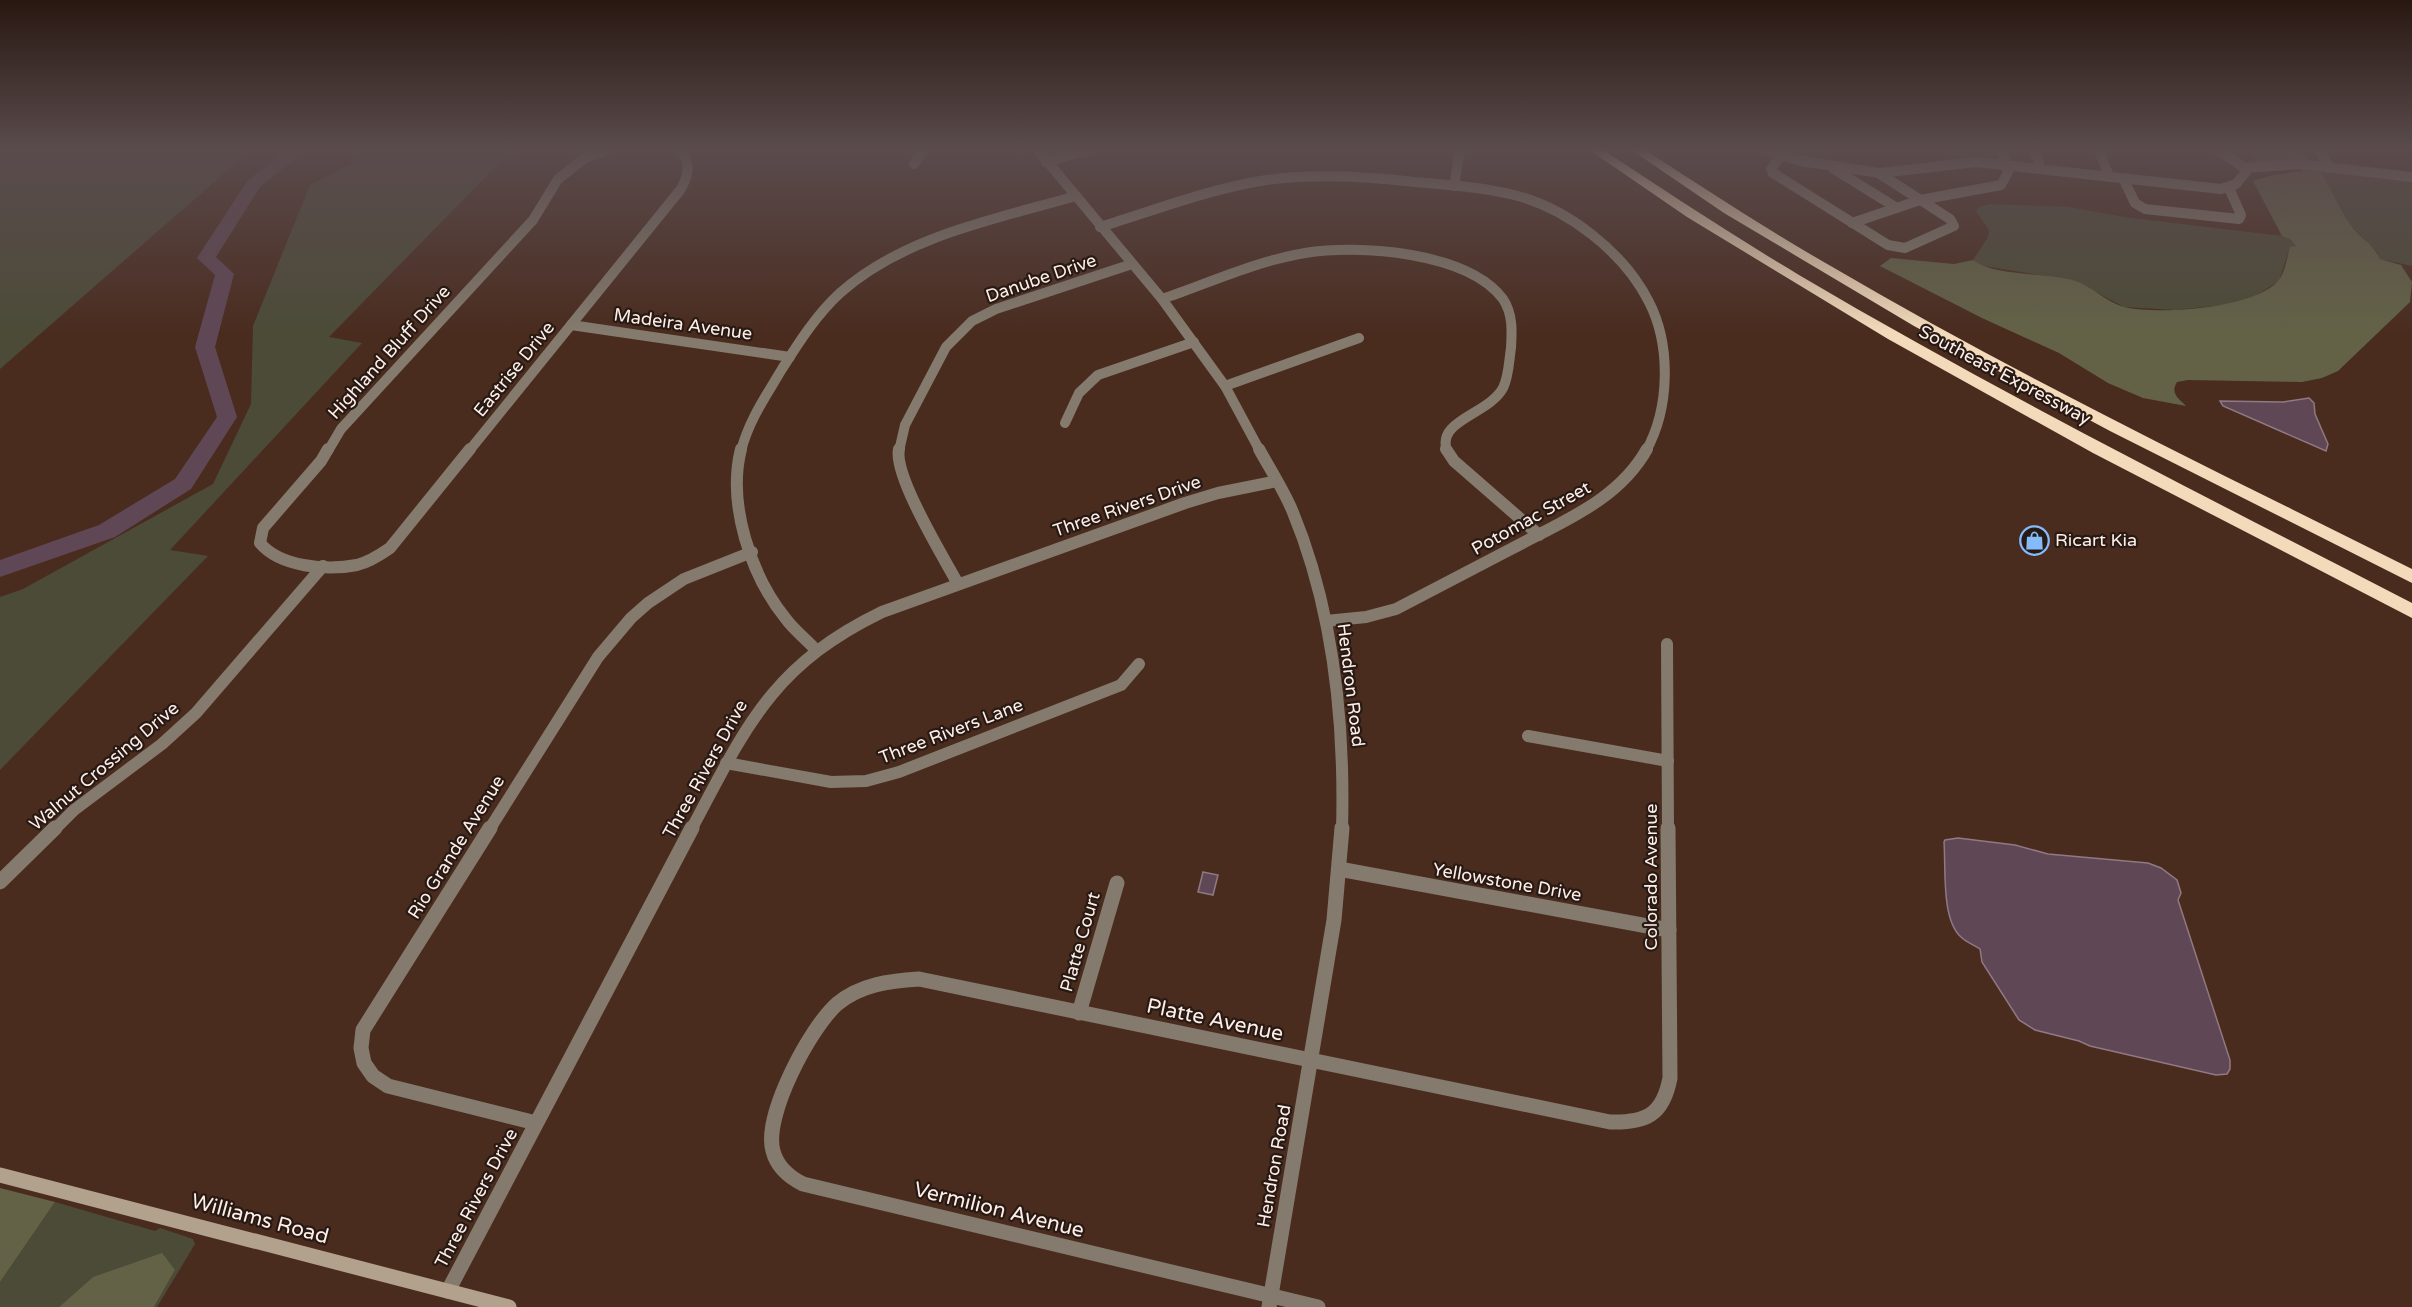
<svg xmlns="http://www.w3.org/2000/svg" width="2412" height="1307" viewBox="0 0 2412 1307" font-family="'Varela Round',sans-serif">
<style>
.green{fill:#4c4b38}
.forest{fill:#636247}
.water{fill:#604756;stroke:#8f7982;stroke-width:1.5}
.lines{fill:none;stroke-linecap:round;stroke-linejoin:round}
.river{fill:#604756;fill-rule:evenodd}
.street-far2{stroke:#847b6e;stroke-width:10}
.street-far1{stroke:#847b6e;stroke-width:12}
.street{stroke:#847b6e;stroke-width:15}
.secondary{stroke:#b1a18d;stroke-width:15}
.highway{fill:#f3dabb;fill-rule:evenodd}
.labels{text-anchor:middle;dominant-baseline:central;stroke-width:4.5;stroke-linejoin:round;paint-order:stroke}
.street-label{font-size:18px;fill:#feeee7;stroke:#271913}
.poi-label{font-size:18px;fill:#feeee7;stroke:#271913;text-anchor:start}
.near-street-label{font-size:21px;fill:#feeee7;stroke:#271913}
</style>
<rect width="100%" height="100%" fill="#4a2c1f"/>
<g class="green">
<path d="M 0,149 L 252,149 L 0,369 Z"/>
<path d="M 379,149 L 531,149 L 503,159 L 329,337 L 362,343 L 170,550 L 208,556 L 0,770 L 0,597 L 23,589 L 213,484 L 251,404 L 253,326 L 310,185 Z"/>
<path d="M 2319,170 L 2412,180 L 2412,266 L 2380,259 L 2377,252 L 2351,226 Z"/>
<path d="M 1990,204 L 2069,207 L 2124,217 L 2282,236 L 2290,239 L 2297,247 L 2290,247 L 2279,281 L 2252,298 L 2226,305 L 2174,310 L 2124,307 L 2075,281 L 1978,265 L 1973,260 L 1988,237 L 1989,230 L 1976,211 L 1979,207 Z"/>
<path d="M 55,1202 L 155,1231 L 160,1228 L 193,1239 L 195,1244 L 157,1307 L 154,1307 L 175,1270 L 93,1277 L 59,1307 L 0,1307 L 0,1282 Z"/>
</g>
<g class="forest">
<path d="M 2248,149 L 2303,149 L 2309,161 L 2257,164 Z"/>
<path d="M 2301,168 L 2319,170 C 2331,187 2338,206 2350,224 C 2358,237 2374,244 2380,259 L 2401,265 L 2412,282 L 2410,302 L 2338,371 L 2322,378 L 2302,382 L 2188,380 L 2177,382 C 2170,393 2178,398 2186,406 L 2143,398 L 2108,383 L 2059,353 L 1982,318 L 1880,266 L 1891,258 L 1954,264 L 1973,260 C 1995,277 2048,272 2076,281 C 2092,287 2107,302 2124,307 C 2159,315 2253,309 2278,281 C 2285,274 2287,257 2290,247 L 2296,246 L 2290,239 L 2282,236 L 2253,181 L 2273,175 L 2302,171 Z"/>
<path d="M 0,1188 L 55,1202 L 0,1282 Z"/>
<path d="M 162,1253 L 175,1270 L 154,1307 L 59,1307 L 93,1277 Z"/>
</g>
<g class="water">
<path d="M 2309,398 L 2314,403 L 2315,414 L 2328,444 L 2326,451 L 2223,406 L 2220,401 L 2283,402 Z"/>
<path d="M 1958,838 L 2015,845 L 2048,854 L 2148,863 L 2161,868 L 2177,880 L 2181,893 L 2178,900 L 2230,1060 L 2230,1069 L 2227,1074 L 2216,1075 L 2090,1046 L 2079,1041 L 2035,1030 L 2019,1020 L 1982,962 L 1980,949 C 1974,945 1966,942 1961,937 C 1941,919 1946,868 1944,842 L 1945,840 Z"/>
<path d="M 1203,872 L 1218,875 L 1213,895 L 1198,892 Z"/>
</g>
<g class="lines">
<path class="river" d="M 289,149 L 308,149 L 260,187 L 216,257 L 234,274 L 215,347 L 237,417 L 191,489 L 115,537 L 0,577 L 0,560 L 99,525 L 175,479 L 217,417 L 195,347 L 215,275 L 197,258 L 248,180 Z"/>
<g class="street-far2">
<path d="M 1037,149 L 1162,299 L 1225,386 L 1260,451"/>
<path d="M 1764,149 L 1801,161 L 1880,173 L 1976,162 L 2221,189 L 2236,184 L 2246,172 L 2245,168"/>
<path d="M 2034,149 L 2041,169"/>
<path d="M 2099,149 L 2109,177"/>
<path d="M 2217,149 L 2245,168"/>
<path d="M 2319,149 L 2329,167"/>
<path d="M 1781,156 L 1771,169 L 1773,173 L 1888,245 L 1905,248 L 1954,226 L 1950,219 L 1880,174"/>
<path d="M 1046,162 L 1091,149"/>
<path d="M 914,164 L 924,149"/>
<path d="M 2245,168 L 2300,164 L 2412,177"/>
<path d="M 1834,169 L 1897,208"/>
<path d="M 2123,178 L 2135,203 L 2145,209 L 2239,219 L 2241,215 L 2229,188"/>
<path d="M 1454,186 L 1460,149"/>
<path d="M 1852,223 L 1920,200 L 2001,185 L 2008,172 L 2001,149"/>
<path d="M 1100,227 C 1155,210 1209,189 1266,180 C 1315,173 1365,176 1415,182 C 1448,185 1482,187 1514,195 C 1567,208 1624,252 1649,302 C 1671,345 1670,408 1646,451"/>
<path d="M 1162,299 C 1209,283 1256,261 1305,253 C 1359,244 1468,252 1503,299 C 1513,314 1512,331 1511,348 C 1509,360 1509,376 1503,388 C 1488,415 1436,420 1447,451"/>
<path d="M 571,325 L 790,357"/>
<path d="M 1225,386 L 1359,338"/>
<path d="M 1065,423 L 1079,393 L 1098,375 L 1194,342"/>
<path d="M 328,451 L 341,429 L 533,220 L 558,179 L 584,159 L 608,149"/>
<path d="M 469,451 L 681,189 C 689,174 691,163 680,149"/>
<path d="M 741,451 C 749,420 766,396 782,369 C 799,342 817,314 840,293 C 904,236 996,219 1076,196"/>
<path d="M 899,451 L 905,425 L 946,347 L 972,321 L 996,309 L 1132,264"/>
</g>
<g class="street-far1">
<path d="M 328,449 L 321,461 L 263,528 L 260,543 C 280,567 327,571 357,565 C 369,562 380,555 390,548 L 470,449"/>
<path d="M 741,449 C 727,504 751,576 786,619 C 794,630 806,639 815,649"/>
<path d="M 899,449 C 893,475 944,558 958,584"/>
<path d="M 1259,449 C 1270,469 1283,489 1292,510 C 1334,611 1345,721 1342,830"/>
<path d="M 1446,449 L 1454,461 L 1539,535"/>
<path d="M 1326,621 L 1366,617 L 1396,609 C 1434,589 1473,569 1511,549 C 1561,522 1618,501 1647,449"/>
<path d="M 1667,644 L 1668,830"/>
<path d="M 1528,736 L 1668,761"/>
<path d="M 726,763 L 831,782 L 866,781 L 899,772 L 1121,685 L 1139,664"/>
<path d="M 54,830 L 74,810 L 162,744 L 196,713 L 323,566"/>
<path d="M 489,830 L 598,657 L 631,618 L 648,603 L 684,579 L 752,552"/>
<path d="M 691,830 C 746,727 771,666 882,612 L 1185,503 L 1218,493 L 1277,481"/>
</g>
<g class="street">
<path d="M 490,828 L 363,1030 L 361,1048 L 364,1063 L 373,1076 L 388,1086 L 536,1123"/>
<path d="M 1339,869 L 1669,930"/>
<path d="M 0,882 L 55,828"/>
<path d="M 1079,1013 L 1117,883"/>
<path d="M 448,1291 L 692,828"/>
<path d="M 1269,1307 L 1334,920 L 1342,828"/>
<path d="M 1318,1307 L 803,1184 C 789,1177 777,1167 773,1151 C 763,1116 810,1028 837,1004 C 861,984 890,981 919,979 L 1610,1122 C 1646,1123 1663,1115 1670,1078 L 1668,828"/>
</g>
<path class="secondary" d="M 0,1175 L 509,1307"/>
<g class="highway">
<path d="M 1588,149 L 1602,149 C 1667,192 1732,235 1799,275 C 1999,393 2206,497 2412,603 L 2412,618 L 2093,453 L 1888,339 L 1687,217 Z"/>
<path d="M 1630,149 L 1644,149 C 1705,189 1766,229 1829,265 C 2018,376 2216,471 2412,569 L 2412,583 L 2110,431 L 1914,326 L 1724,213 Z"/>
</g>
</g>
<linearGradient id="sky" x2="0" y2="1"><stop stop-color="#291811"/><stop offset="0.45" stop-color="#5a4b4d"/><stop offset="1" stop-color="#5a4b4d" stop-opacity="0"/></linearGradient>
<rect width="2412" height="332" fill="url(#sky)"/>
<defs>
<symbol id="shop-ring" viewBox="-11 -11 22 22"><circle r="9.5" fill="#271913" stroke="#84bcfb" stroke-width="1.5"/><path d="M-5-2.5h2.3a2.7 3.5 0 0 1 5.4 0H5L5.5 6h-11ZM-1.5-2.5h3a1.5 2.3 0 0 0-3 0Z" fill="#84bcfb"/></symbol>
</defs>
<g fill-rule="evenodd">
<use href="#shop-ring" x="2018" y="524" width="33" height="33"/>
</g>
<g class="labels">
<g class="street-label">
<text transform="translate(1041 278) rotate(-19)">Danube Drive</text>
<text transform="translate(683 324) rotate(8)">Madeira Avenue</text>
<text transform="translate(389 352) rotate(-48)">Highland Bluff Drive</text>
<text transform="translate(514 369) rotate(-51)">Eastrise Drive</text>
<text transform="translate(2005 375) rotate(28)">Southeast Expressway</text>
<text transform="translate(1127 506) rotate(-19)">Three Rivers Drive</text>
<text transform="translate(1531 518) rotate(-29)">Potomac Street</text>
<text transform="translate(1351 685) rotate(83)">Hendron Road</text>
<text transform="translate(951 731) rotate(-21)">Three Rivers Lane</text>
<text transform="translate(104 766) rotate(-40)">Walnut Crossing Drive</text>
<text transform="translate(705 769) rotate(-61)">Three Rivers Drive</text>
<text transform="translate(456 847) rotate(-58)">Rio Grande Avenue</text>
<text transform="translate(1651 877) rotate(-90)">Colorado Avenue</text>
<text transform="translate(1507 882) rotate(10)">Yellowstone Drive</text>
<text transform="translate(1080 942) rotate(-74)">Platte Court</text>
<text transform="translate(1274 1166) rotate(-80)">Hendron Road</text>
<text transform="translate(476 1198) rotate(-62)">Three Rivers Drive</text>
</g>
<g class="poi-label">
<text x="2055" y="540">Ricart Kia</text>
</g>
<g class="near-street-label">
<text transform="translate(1215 1020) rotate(12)">Platte Avenue</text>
<text transform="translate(999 1210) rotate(14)">Vermilion Avenue</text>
<text transform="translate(260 1219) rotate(15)">Williams Road</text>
</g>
</g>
</svg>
